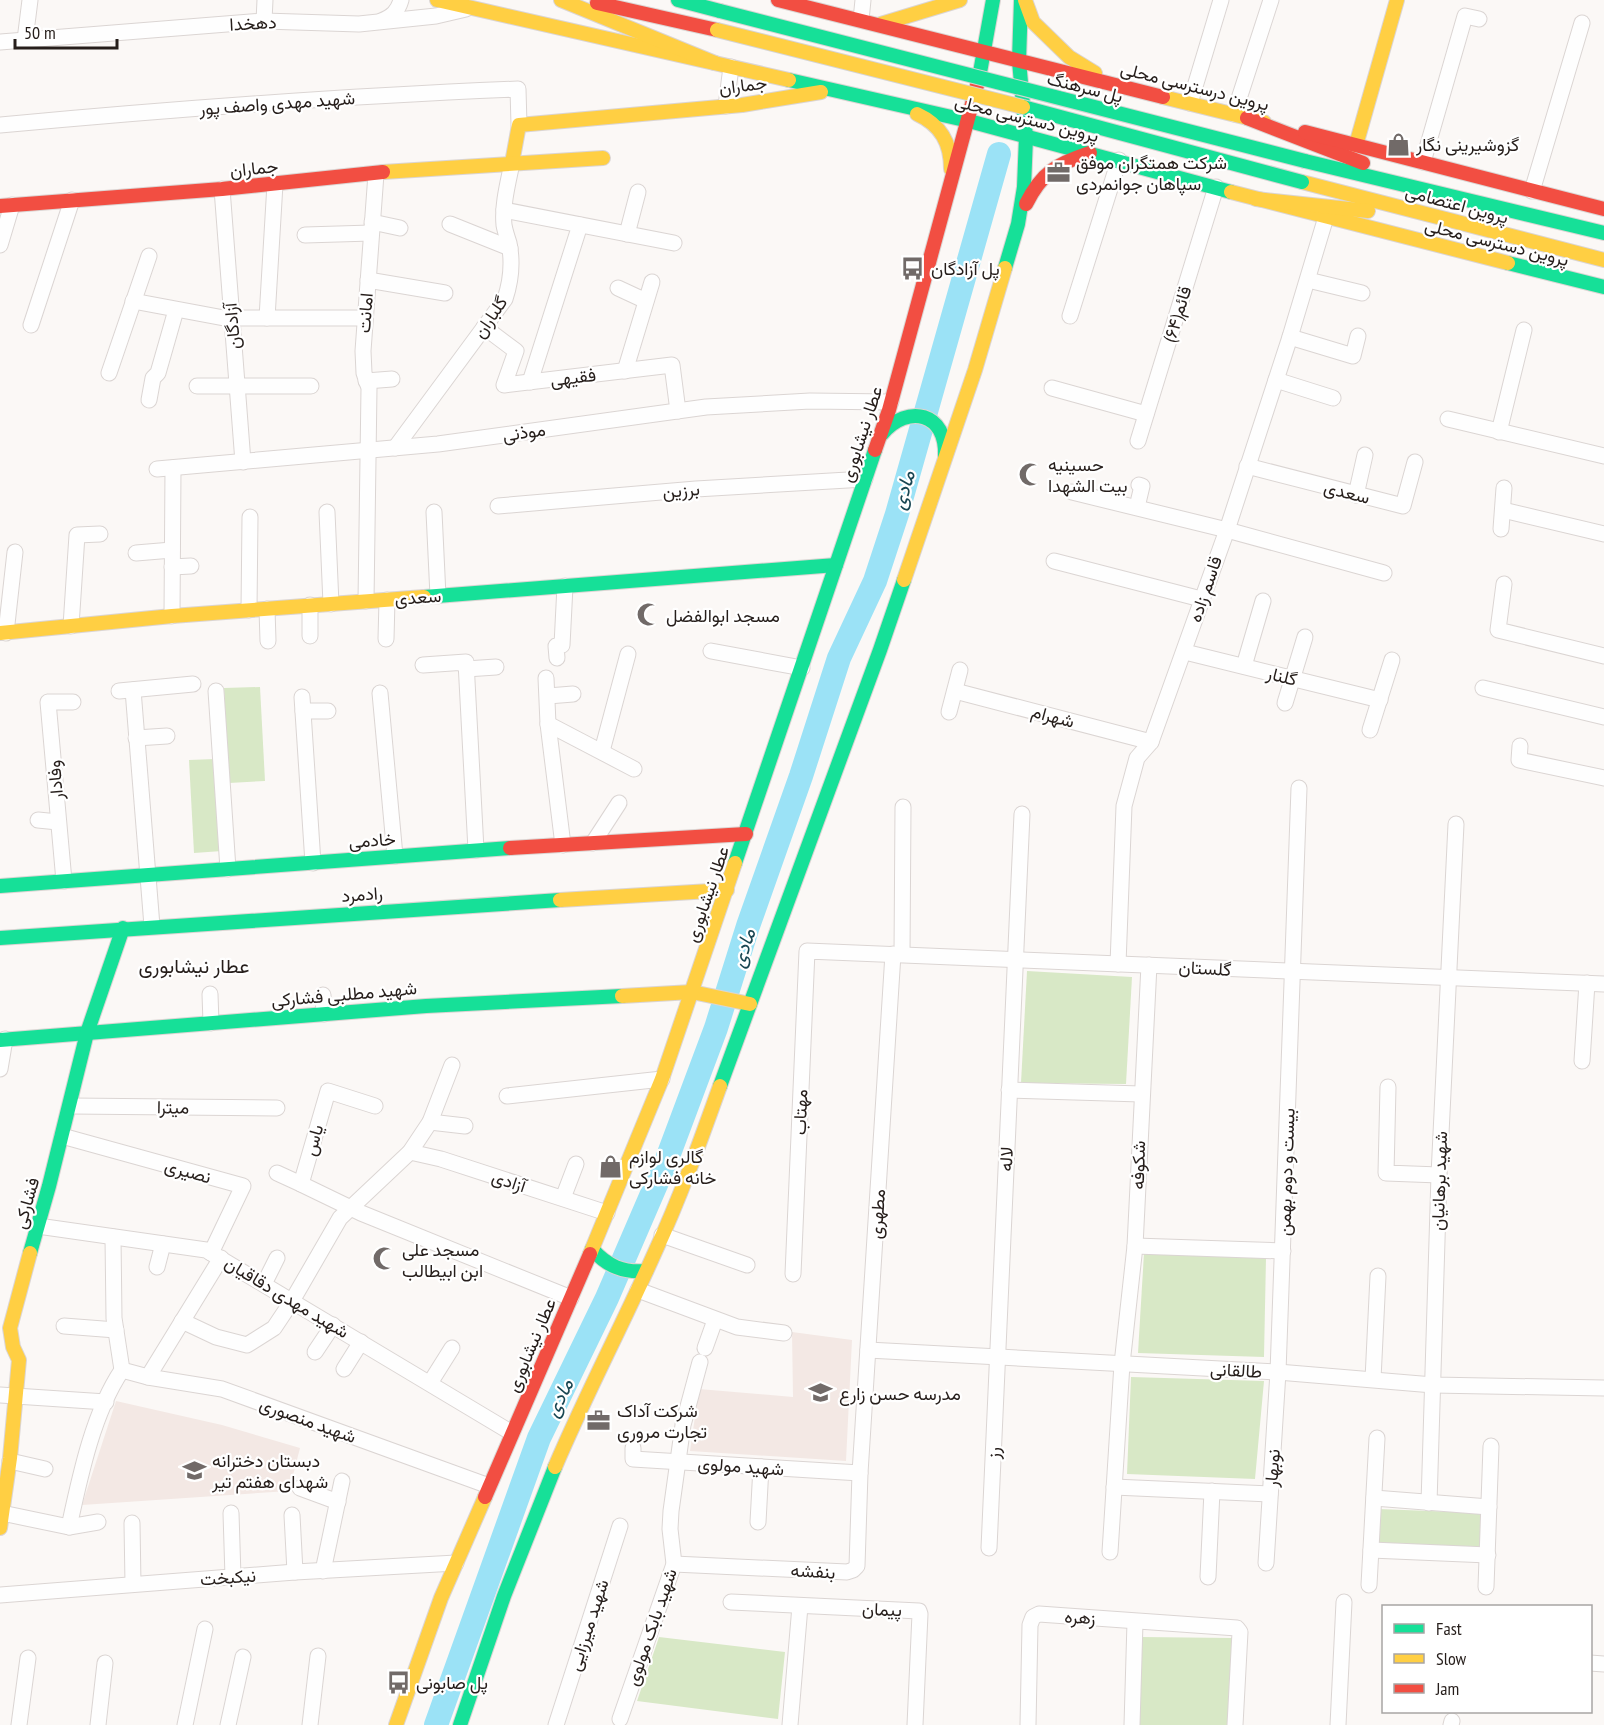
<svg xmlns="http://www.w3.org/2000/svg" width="1604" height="1725" viewBox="0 0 1604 1725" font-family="'PT Sans Narrow',Vazirmatn,sans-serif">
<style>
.built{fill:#f3e8e4}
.green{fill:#d8e8c6}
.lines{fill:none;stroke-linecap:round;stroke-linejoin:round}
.river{stroke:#9be2f6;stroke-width:24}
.street-casing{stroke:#dbd5d3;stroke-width:17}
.fast-casing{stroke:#dbd5d3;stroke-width:16}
.slow-casing{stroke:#dbd5d3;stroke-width:16}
.jam-casing{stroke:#dbd5d3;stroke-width:16}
.street{stroke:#fefefe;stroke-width:15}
.fast{stroke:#16e098;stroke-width:14}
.slow{stroke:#ffcf43;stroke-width:14}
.jam{stroke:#f24e42;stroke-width:14}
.fast-bridge-casing{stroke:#d6d4d3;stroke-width:16;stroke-linecap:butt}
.slow-bridge-casing{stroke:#d6d4d3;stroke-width:16;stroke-linecap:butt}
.fast-bridge{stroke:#16e098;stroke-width:14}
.slow-bridge{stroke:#ffcf43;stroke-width:14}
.labels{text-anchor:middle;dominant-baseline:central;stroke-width:4.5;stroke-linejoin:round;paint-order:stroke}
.street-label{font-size:18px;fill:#261e1b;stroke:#fff}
.poi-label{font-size:18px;fill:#261e1b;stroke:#fff;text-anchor:start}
.water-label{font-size:20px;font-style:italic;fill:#184652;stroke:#fff}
.neighbourhood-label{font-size:20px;fill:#261e1b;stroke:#fff}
</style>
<rect width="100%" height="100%" fill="#fbf8f6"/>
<g class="built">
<path d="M 792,1332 L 852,1340 L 846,1461 L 690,1451 L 699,1389 L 793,1397 Z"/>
<path d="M 116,1401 L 222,1425 L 300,1448 L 289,1491 L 82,1505 Z"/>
</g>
<g class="green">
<path d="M 260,687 L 265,781 L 229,783 L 224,688 Z"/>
<path d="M 215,759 L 222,851 L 194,853 L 189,760 Z"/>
<path d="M 1027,971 L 1132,977 L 1126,1084 L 1021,1083 Z"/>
<path d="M 1144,1253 L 1266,1258 L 1264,1357 L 1138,1353 Z"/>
<path d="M 1131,1377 L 1264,1381 L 1255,1479 L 1127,1474 Z"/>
<path d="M 1378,1509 L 1482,1513 L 1481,1550 L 1374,1545 Z"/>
<path d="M 659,1637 L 785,1652 L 778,1719 L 637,1701 Z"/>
<path d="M 1141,1637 L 1233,1638 L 1229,1725 L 1139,1725 Z"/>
</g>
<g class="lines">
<path class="river" d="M 436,1725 L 539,1438 L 607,1298 L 667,1159 L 716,1028 L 748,926 L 801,776 L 839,658 L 875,581 L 897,514 L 999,154"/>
<defs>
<g id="street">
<path d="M 861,20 L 863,0"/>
<path d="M 264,21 L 265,0"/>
<path d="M 381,21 C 392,17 398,11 401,0"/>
<path d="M 25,40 L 30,0"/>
<path d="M 0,42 L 264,21 L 359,24 L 436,16 L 466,9"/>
<path d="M 1190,103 L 1221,0"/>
<path d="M 726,106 L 731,67"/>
<path d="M 1234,114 L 1271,0"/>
<path d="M 0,125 C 172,109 345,96 518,89 L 519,125"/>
<path d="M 1423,162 L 1465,16 L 1479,19"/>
<path d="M 222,189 L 243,462"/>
<path d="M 1532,191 L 1582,23"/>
<path d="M 504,210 L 674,243"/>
<path d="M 372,222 L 400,228"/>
<path d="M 450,224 L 510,248"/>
<path d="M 627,234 L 638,192"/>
<path d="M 305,235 L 371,233"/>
<path d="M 0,245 L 12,205"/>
<path d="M 368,280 L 445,293"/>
<path d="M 1308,280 L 1362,293"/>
<path d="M 618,288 L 646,301"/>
<path d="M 133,301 L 224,318 L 365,318"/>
<path d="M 1070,316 L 1119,160"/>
<path d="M 267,318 L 275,184"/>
<path d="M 31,325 L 72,200"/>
<path d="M 484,327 L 516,351 L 504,385 L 672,365 L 678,411"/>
<path d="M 1290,337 L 1353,356 L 1358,336"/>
<path d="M 625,371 L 652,282"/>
<path d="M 109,373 L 149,256"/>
<path d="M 1276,380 L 1333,398"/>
<path d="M 366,381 L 392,379"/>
<path d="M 530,382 L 580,225"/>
<path d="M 197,386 L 311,386"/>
<path d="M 1052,388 L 1146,414"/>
<path d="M 149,400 L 153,378 L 158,373 L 176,310"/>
<path d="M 1448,419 L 1604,456"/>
<path d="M 1499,432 L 1524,330"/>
<path d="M 1138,441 L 1216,187"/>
<path d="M 395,448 L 505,299 C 511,281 513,263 509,243 C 507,237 505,231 504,225 C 502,205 508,183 512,163"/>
<path d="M 1247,466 L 1403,506 L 1415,462"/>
<path d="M 157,469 L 438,444 L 706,407 L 810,401 L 891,402"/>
<path d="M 1072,492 L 1227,530 L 1384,573"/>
<path d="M 1356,495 L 1365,455"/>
<path d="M 498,506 L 696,489 L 865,479"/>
<path d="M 1137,507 L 1142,486 L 1139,485"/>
<path d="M 1503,510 L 1604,534"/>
<path d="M 327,512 L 331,604"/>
<path d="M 434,512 L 438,596"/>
<path d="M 1501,529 L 1504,488"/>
<path d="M 136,553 L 172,550"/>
<path d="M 1054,561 L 1201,599"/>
<path d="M 172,567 L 191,566"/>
<path d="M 1504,584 L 1498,630 L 1604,656"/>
<path d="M 366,601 L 369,388 L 364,373 L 363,351 L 376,174"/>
<path d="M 267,609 L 268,641"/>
<path d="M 249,610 L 250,517"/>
<path d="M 172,616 L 173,468"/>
<path d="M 71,626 L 77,535 L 100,534"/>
<path d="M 6,633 L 15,552"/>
<path d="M 310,636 L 310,605"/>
<path d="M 386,639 L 387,600"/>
<path d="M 711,651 L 802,668"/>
<path d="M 1185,652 L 1380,700"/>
<path d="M 557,658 L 556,646 L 562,645 L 565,586"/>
<path d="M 423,665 L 466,662 L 476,850"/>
<path d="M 1244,666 L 1263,601"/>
<path d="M 466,669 L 496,667"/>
<path d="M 546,678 L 548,724 L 563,845"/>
<path d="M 1483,688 L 1604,717"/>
<path d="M 133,690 L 152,926"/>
<path d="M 119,691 L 193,684"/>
<path d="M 216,691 L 228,869"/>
<path d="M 955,691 L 1151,742"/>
<path d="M 380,693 L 395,856"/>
<path d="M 548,696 L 573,694"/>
<path d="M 302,697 L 313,863"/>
<path d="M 1285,703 L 1305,637"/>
<path d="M 303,711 L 328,711"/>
<path d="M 949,712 L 960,670"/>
<path d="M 548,724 L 634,769"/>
<path d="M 1370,730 L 1392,660"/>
<path d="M 136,738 L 167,736"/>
<path d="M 1520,746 L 1519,760 L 1604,778"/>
<path d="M 602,751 L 628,654"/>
<path d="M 38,820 L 58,822"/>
<path d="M 593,843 L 619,803"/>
<path d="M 64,881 L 48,702 L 73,702"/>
<path d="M 902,954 L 903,807"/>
<path d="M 1118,964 L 1124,806 L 1137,758 L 1151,742 L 1227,530 L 1290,337 L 1326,217"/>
<path d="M 210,994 L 211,1023"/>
<path d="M 323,995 L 324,1014"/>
<path d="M 1582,1061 L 1587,983"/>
<path d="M 0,1069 L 5,1039"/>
<path d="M 1388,1087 L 1386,1173 L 1439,1175"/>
<path d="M 1009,1090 L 1141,1094"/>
<path d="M 507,1096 L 662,1079"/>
<path d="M 70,1106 L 277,1108"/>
<path d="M 375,1106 L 328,1091 L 301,1184 L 361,1213 L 571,1298"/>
<path d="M 430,1122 L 465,1126"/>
<path d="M 62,1136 L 243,1186 L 211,1253"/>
<path d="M 410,1152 L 441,1159 L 607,1213"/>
<path d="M 277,1173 L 301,1184"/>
<path d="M 563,1198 L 576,1164"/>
<path d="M 38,1226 L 206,1250 L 512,1433"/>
<path d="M 662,1235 L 747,1265"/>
<path d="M 1135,1246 L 1283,1251"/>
<path d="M 157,1267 L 163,1244"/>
<path d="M 793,1274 L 807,951 L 1604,984"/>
<path d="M 264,1284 L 277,1258"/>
<path d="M 638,1290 L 737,1327 L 784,1333"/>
<path d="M 182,1321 L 216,1337 L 247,1345 L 274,1328 L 292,1301 L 340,1218 L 410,1152 L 430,1122 L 452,1065"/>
<path d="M 64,1326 L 116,1330"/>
<path d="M 705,1348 L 715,1320"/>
<path d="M 868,1350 L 1278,1372 L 1433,1385 L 1604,1388"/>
<path d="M 315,1352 L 333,1325"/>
<path d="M 344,1369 L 361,1342"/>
<path d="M 122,1370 L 148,1377 L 222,1389 L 489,1486"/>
<path d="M 148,1377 L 221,1258"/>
<path d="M 1373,1379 L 1378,1276"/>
<path d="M 430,1383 L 452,1348"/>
<path d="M 0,1395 L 106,1402"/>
<path d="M 633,1448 L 633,1459 L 860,1473"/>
<path d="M 10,1461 L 45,1469"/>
<path d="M 1114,1487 L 1270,1494"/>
<path d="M 300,1488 L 338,1502"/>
<path d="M 1374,1498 L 1489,1507"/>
<path d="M 1429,1503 L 1439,1175 L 1456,824"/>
<path d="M 2,1513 L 69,1527 L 98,1522"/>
<path d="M 231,1513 L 233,1577"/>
<path d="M 292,1515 L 295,1572"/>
<path d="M 758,1522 L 761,1467"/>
<path d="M 132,1523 L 133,1584"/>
<path d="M 69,1527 C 80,1476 93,1413 122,1370 L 114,1318 L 113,1237"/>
<path d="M 989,1548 L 1022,814"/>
<path d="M 1371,1550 L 1488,1555"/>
<path d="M 1110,1552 L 1122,1364 L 1135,1246 L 1149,965"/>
<path d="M 1266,1563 L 1278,1372 L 1299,788"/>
<path d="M 674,1564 L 847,1572 L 853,1570 L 857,1566 L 860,1473 L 893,954"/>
<path d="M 323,1571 L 342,1481"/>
<path d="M 1208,1577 L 1212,1491"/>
<path d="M 1369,1585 L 1377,1438"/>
<path d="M 1486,1587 L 1491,1446"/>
<path d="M 0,1595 L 295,1572 L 456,1563"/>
<path d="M 731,1602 L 919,1611 L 920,1614 L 915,1725"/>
<path d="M 1590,1663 L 1604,1664"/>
<path d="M 620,1719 L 674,1564 L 670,1529 L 671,1511 L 683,1425 L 700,1362"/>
<path d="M 19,1725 L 28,1658"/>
<path d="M 98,1725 L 105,1663"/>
<path d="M 185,1725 L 205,1629"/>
<path d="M 228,1725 L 243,1657"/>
<path d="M 310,1725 L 318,1656"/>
<path d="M 556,1725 L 620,1526"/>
<path d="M 790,1725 L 800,1606"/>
<path d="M 1028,1725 L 1030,1625 L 1033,1617 L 1039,1614 L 1237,1628 L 1240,1632 L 1235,1725"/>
<path d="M 1132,1725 L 1135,1622"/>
<path d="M 1338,1725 L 1344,1602"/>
<path d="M 1451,1725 L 1452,1721"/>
</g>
<g id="fast">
<path d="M 678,0 L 720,11"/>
<path d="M 979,78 L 993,0"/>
<path d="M 789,80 L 969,121 L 1231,192"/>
<path d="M 1305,161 L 1604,233"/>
<path d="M 1508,263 L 1604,287"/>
<path d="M 1005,268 L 1018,224 L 1024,187 L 1026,137 L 1019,61 L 1021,0"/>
<path d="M 882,434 C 908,403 947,413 945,456"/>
<path d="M 424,597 L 836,565"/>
<path d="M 735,863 L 875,450"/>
<path d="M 0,886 L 510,848"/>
<path d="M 0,938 L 560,900"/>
<path d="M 0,1040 L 426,1006 L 622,996"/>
<path d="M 720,1086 L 880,650 L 904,580"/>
<path d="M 592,1249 C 607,1266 623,1273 646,1271"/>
<path d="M 30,1253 L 49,1186 L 87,1033 L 123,928"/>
<path d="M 460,1725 L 504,1596 L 555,1467"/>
</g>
<g id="slow">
<path d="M 437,0 L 789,80"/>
<path d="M 561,0 L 715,63"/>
<path d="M 1025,0 L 1033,22 L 1069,57 L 1095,73"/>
<path d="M 881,24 L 960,0"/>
<path d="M 1163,97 L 1264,122"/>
<path d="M 917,114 C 941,125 951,143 951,169"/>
<path d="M 1356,145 L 1397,0"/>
<path d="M 512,163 L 519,125 L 742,105 L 821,92"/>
<path d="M 383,172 L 603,158"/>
<path d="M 1302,182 L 1604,260"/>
<path d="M 1231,192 L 1508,263"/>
<path d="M 1256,199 L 1368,211"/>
<path d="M 904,580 L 975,370 L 1005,268"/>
<path d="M 0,633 L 172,616 L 424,597"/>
<path d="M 560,900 L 727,890"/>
<path d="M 622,996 L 692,992 L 750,1004"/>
<path d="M 590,1254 L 662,1079 L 735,863"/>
<path d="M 555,1467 C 586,1394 623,1324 655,1252 C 680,1198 700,1142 720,1086"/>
<path d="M 0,1528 L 10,1458 L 19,1360 L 13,1347 L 10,1328 L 30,1253"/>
<path d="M 396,1725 L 441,1598 L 485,1497"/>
</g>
<g id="jam">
<path d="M 778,0 L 1163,97"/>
<path d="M 597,3 L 717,30"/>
<path d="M 1247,118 L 1363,163"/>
<path d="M 1305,132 L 1604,209"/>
<path d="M 1026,204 C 1042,172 1057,164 1090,153"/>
<path d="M 0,206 L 222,189 L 383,172"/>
<path d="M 875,450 L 889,410 L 979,78"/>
<path d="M 510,848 L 746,834"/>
<path d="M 485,1497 L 590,1254"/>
</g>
</defs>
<use href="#street" class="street-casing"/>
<use href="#fast" class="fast-casing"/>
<use href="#slow" class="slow-casing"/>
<use href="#jam" class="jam-casing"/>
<use href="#street" class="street"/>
<use href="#fast" class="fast"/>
<use href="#slow" class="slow"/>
<use href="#jam" class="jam"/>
<defs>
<g id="fast-bridge">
<path d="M 720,11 L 1305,161"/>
<path d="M 1023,107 L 1302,182"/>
</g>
<path id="slow-bridge" d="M 717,30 L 1023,107"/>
</defs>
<use href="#fast-bridge" class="fast-bridge-casing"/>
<use href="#slow-bridge" class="slow-bridge-casing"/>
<use href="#fast-bridge" class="fast-bridge"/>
<use href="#slow-bridge" class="slow-bridge"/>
</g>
<defs>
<symbol id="shop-bare" viewBox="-9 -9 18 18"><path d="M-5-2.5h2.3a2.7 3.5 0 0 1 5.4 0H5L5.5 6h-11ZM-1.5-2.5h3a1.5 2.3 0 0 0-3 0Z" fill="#716a68" stroke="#fff" stroke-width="2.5" paint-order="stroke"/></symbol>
<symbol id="office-bare" viewBox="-9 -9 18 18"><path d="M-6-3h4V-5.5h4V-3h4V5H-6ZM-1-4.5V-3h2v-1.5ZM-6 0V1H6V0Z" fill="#716a68" stroke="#fff" stroke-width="2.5" paint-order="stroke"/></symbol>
<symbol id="bus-bare" viewBox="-9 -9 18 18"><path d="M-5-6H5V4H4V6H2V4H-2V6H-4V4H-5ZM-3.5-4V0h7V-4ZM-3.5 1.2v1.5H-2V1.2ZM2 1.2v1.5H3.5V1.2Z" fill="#716a68" stroke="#fff" stroke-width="2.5" paint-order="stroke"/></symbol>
<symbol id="mosque-bare" viewBox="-9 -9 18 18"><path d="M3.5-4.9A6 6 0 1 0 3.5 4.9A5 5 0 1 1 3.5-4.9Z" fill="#716a68" stroke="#fff" stroke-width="2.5" paint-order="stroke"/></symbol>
<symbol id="school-bare" viewBox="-9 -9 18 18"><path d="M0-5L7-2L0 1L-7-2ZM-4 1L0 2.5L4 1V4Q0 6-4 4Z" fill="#716a68" stroke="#fff" stroke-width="2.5" paint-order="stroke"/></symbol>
</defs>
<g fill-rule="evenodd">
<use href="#shop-bare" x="1382" y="128" width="33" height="33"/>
<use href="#office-bare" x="1042" y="156" width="33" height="33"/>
<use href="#bus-bare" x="896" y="252" width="33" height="33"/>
<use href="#mosque-bare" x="1014" y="458" width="33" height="33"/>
<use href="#mosque-bare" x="632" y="598" width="33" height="33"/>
<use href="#shop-bare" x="594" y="1150" width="33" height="33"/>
<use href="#mosque-bare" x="368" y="1242" width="33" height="33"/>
<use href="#school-bare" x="804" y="1376" width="33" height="33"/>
<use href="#office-bare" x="582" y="1404" width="33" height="33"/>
<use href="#school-bare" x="178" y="1454" width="33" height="33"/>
<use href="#bus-bare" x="382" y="1666" width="33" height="33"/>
</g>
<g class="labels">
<g class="street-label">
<text transform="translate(253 23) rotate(-3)">دهخدا</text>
<text transform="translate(743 85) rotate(-7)">جماران</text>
<text transform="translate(1195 86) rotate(14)">پروین درسترسی محلی</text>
<text transform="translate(1085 87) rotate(14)">پل سرهنگ</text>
<text transform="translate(277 103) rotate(-4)">شهید مهدی واصف پور</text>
<text transform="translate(1027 118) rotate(14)">پروین دسترسی محلی</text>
<text transform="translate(254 168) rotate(-6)">جماران</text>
<text transform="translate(1457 204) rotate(15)">پروین اعتصامی</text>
<text transform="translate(1497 242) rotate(14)">پروین دسترسی محلی</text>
<text transform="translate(365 313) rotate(-86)">امانت</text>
<text transform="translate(1177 314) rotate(-73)">قائم(۶۴)</text>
<text transform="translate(490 317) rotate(-56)">گلباران</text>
<text transform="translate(232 326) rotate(-95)">آزادگان</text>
<text transform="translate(573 377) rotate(-7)">فقیهی</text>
<text transform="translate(524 432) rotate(-8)">موذنی</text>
<text transform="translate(861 434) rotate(-72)">عطار نیشابوری</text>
<text transform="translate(681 490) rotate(-5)">برزین</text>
<text transform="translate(1347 492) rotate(14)">سعدی</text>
<text transform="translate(1205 589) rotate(-71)">قاسم زاده</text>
<text transform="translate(418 597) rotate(-4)">سعدی</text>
<text transform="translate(1282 676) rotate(14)">گلنار</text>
<text transform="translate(1053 716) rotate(15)">شهرام</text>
<text transform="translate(55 780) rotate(-95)">وفادار</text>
<text transform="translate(372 840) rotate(-4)">خادمی</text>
<text transform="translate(362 894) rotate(-4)">رادمرد</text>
<text transform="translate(707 894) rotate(-71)">عطار نیشابوری</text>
<text transform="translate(1205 968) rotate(3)">گلستان</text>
<text transform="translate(344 994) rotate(-5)">شهید مطلبی فشارکی</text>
<text transform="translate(173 1107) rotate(1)">میترا</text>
<text transform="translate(800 1112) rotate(-88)">مهتاب</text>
<text transform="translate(313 1140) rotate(-74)">یاس</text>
<text transform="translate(1006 1159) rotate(-87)">لاله</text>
<text transform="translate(1138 1165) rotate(-88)">شکوفه</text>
<text transform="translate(188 1171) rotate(16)">نصیری</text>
<text transform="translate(1286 1172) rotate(-88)">بیست و دوم بهمن</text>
<text transform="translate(509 1181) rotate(18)">آزادی</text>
<text transform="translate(1439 1181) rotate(-88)">شهید برهانیان</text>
<text transform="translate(26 1203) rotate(-74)">فشارکی</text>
<text transform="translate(877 1214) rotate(-86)">مطهری</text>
<text transform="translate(287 1297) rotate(31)">شهید مهدی دقاقیان</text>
<text transform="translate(531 1345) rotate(-67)">عطار نیشابوری</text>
<text transform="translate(1236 1370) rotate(3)">طالقانی</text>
<text transform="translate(308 1420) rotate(20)">شهید منصوری</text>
<text transform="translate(993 1453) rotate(-88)">رز</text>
<text transform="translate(741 1466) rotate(4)">شهید مولوی</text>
<text transform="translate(1272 1468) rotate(-86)">نوبهار</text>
<text transform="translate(813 1571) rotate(3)">بنفشه</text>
<text transform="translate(228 1577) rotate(-4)">نیکبخت</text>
<text transform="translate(882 1609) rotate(2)">پیمان</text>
<text transform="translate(1080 1617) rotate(4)">زهره</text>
<text transform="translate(588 1625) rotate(-72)">شهید میرزایی</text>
<text transform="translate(651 1627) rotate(-71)">شهید بابک مولوی</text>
</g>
<g class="poi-label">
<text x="1416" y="144">گزوشیرینی نگار</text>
<text x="1076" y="162">شرکت همتگران موفق<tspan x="1076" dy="21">سپاهان جوانمردی</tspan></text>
<text x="931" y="268">پل آزادگان</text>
<text x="1048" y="464">حسینیه<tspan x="1048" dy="21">بیت الشهدا</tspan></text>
<text x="666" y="615">مسجد ابوالفضل</text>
<text x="629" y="1156">گالری لوازم<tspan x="629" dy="21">خانه فشارکی</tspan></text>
<text x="402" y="1249">مسجد علی<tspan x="402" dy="21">ابن ابیطالب</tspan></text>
<text x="839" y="1393">مدرسه حسن زارع</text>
<text x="617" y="1410">شرکت آداک<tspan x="617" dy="21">تجارت مروری</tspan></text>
<text x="212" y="1460">دبستان دخترانه<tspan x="212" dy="21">شهدای هفتم تیر</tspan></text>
<text x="416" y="1682">پل صابونی</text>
</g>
<g class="water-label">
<text transform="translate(903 490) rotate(-74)">مادی</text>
<text transform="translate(743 948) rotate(-72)">مادی</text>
<text transform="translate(559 1398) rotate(-64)">مادی</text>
</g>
<g class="neighbourhood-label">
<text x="194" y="966">عطار نیشابوری</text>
</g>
</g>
<rect x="1382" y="1605" width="210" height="108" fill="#ffffff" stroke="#a8a5a4" stroke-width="1.5"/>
<rect x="1394" y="1624" width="30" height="9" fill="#16e098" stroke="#a8a5a4" stroke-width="1.5"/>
<text x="1436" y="1635" font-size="18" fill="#261e1b">Fast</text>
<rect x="1394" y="1654" width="30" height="9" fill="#ffcf43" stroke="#a8a5a4" stroke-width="1.5"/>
<text x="1436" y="1665" font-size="18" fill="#261e1b">Slow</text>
<rect x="1394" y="1684" width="30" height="9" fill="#f24e42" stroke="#a8a5a4" stroke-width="1.5"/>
<text x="1436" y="1695" font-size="18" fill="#261e1b">Jam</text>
<path d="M15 39v9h102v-9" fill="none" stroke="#261e1b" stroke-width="3"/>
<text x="24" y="39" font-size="18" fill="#261e1b" stroke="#ffffff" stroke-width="4.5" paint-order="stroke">50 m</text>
</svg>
